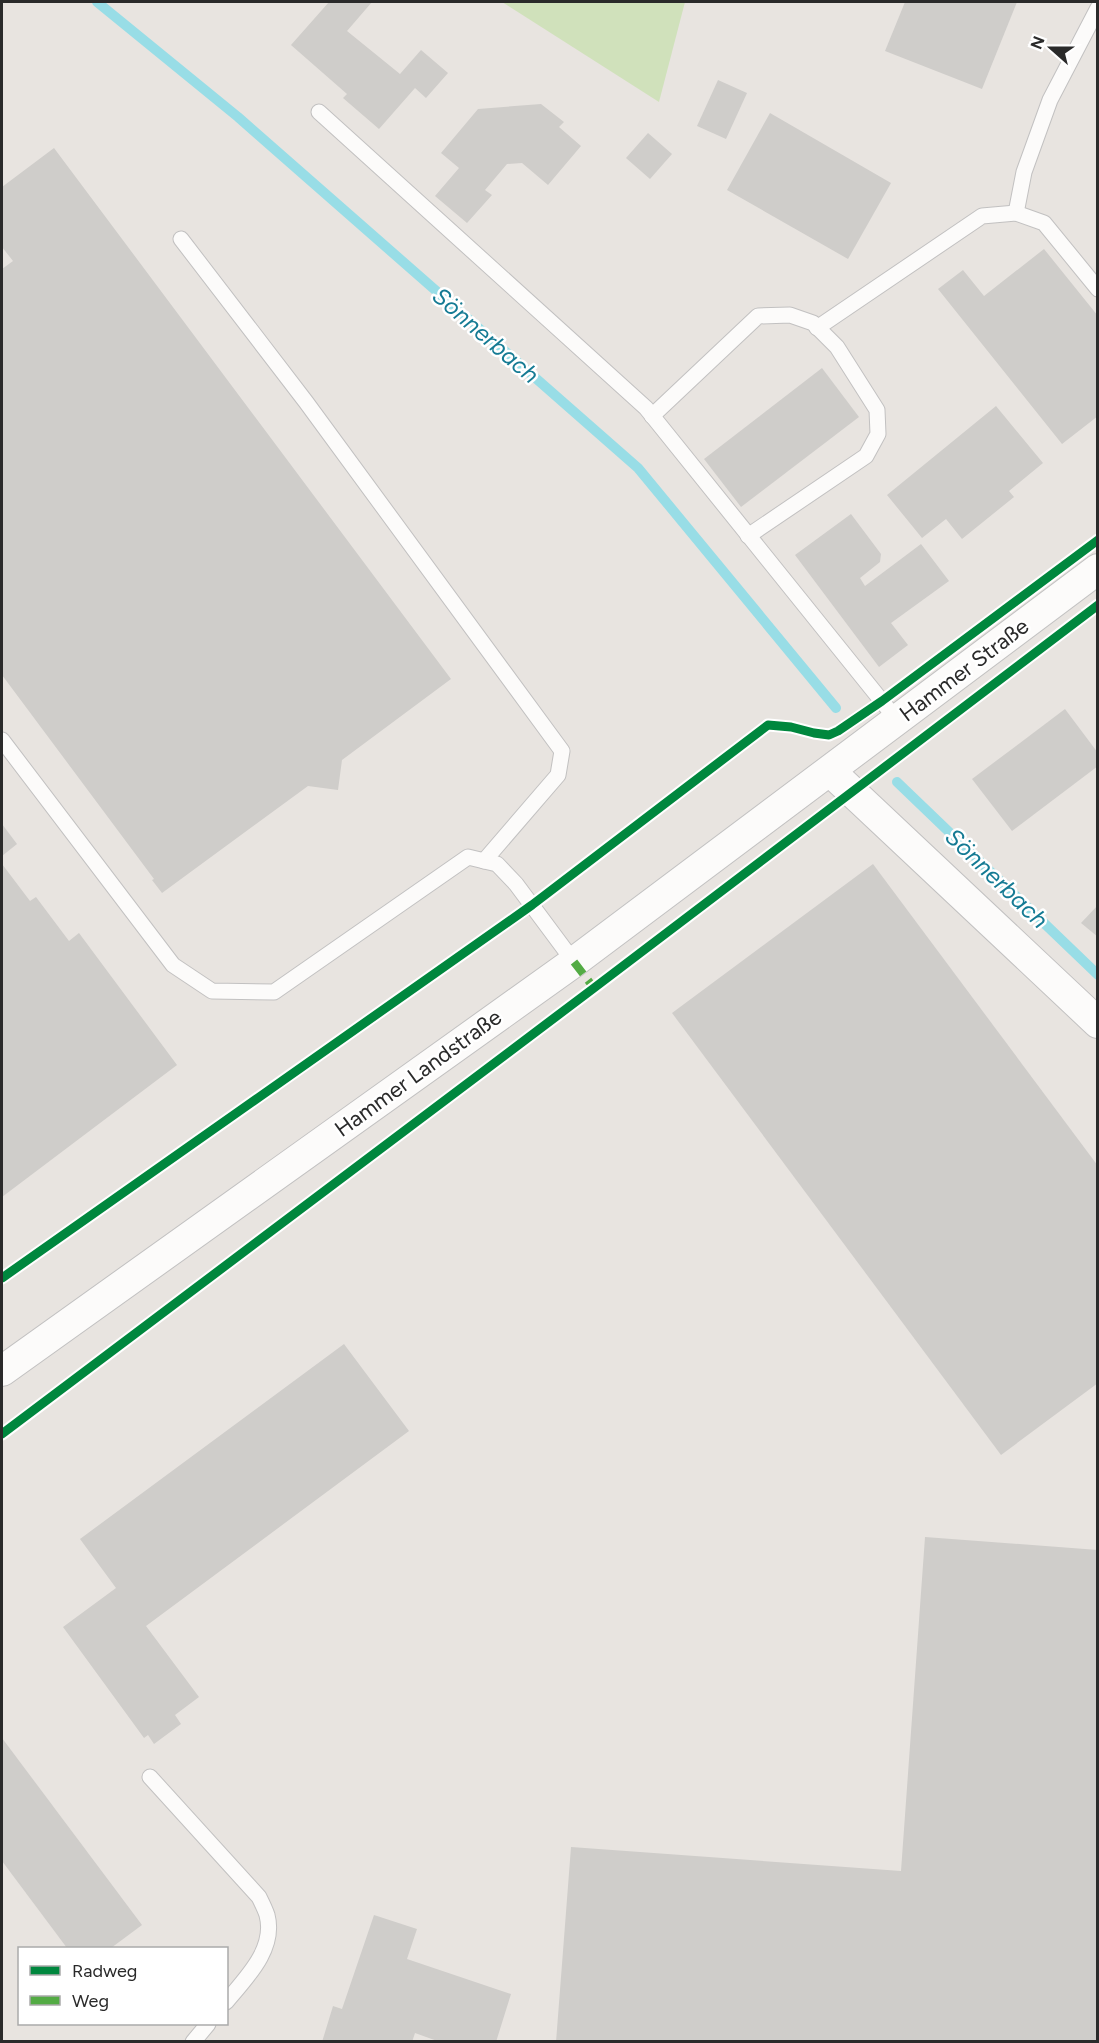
<svg xmlns="http://www.w3.org/2000/svg" width="1099" height="2043" viewBox="0 0 1099 2043" font-family="Figtree,sans-serif">
<style>
.green{fill:#d0e1bb}
.lines{fill:none;stroke-linecap:round;stroke-linejoin:round}
.stream{stroke:#98dde6;stroke-width:10}
.building{fill:#cfcdca}
.lane-casing{stroke:#c2c1c1;stroke-width:17}
.street-casing{stroke:#c2c1c1;stroke-width:32}
.lane{stroke:#fcfbfa;stroke-width:15}
.street{stroke:#fcfbfa;stroke-width:30}
.quiet{stroke:#53ab44;stroke-width:8;stroke-dasharray:15 8;stroke-linecap:butt}
.cycleway-casing{stroke:#fff;stroke-width:13}
.cycleway{stroke:#00873e;stroke-width:9}
.labels{text-anchor:middle;dominant-baseline:central;stroke-width:5;stroke-linejoin:round;paint-order:stroke}
.street-label{font-size:22px;fill:#2a2a2a;stroke:#fff}
.water-label{font-size:24px;font-style:italic;fill:#157b94;stroke:#fff}
</style>
<rect width="100%" height="100%" fill="#e8e4e0"/>
<path class="green" d="M 502,2 L 685,2 L 659,102 Z"/>
<g class="lines">
<g class="stream">
<path d="M 97,2 L 238,117 L 638,468 L 836,708"/>
<path d="M 897,782 L 1098,975"/>
</g>
</g>
<g class="building">
<path d="M 329,2 L 372,2 L 347,31 L 400,74 L 421,50 L 448,73 L 426,98 L 415,88 L 379,129 L 343,98 L 347,94 L 291,45 Z"/>
<path d="M 905,2 L 1017,2 L 982,89 L 885,51 Z"/>
<path d="M 718,80 L 747,93 L 726,139 L 697,126 Z"/>
<path d="M 541,104 L 564,122 L 559,127 L 581,146 L 548,185 L 522,163 L 507,164 L 485,190 L 492,195 L 467,223 L 435,196 L 459,168 L 441,153 L 478,109 Z"/>
<path d="M 770,113 L 891,183 L 848,259 L 727,190 Z"/>
<path d="M 648,133 L 672,154 L 650,179 L 626,158 Z"/>
<path d="M 54,148 L 451,679 L 342,760 L 338,790 L 308,786 L 162,893 L 152,880 L 154,879 L 2,675 L 2,269 L 13,261 L 2,247 L 2,187 Z"/>
<path d="M 1044,249 L 1098,316 L 1098,416 L 1062,444 L 938,289 L 963,270 L 984,296 Z"/>
<path d="M 822,368 L 859,417 L 741,507 L 704,459 Z"/>
<path d="M 996,406 L 1043,463 L 1009,491 L 1014,497 L 962,539 L 946,519 L 922,538 L 887,495 Z"/>
<path d="M 851,514 L 881,554 L 880,562 L 860,578 L 865,586 L 921,544 L 949,581 L 891,623 L 908,645 L 879,667 L 795,555 Z"/>
<path d="M 1065,709 L 1098,753 L 1098,766 L 1012,831 L 972,779 Z"/>
<path d="M 2,824 L 17,844 L 2,856 Z"/>
<path d="M 2,864 L 30,901 L 36,897 L 69,941 L 79,933 L 177,1065 L 2,1197 Z"/>
<path d="M 873,864 L 1098,1166 L 1098,1383 L 1001,1455 L 672,1013 Z"/>
<path d="M 1098,905 L 1098,937 L 1081,923 Z"/>
<path d="M 344,1344 L 409,1431 L 146,1626 L 199,1697 L 175,1715 L 181,1724 L 154,1744 L 148,1735 L 144,1738 L 63,1627 L 116,1588 L 80,1539 Z"/>
<path d="M 925,1537 L 1098,1550 L 1098,2042 L 556,2042 L 571,1847 L 901,1871 Z"/>
<path d="M 2,1738 L 142,1925 L 111,1948 L 67,1948 L 2,1861 Z"/>
<path d="M 374,1915 L 417,1929 L 407,1959 L 511,1994 L 496,2042 L 440,2042 L 415,2033 L 412,2042 L 322,2042 L 333,2006 L 342,2009 Z"/>
</g>
<g class="lines">
<defs>
<g id="lane">
<path d="M 319,112 L 646,408 L 897,720"/>
<path d="M 1016,213 L 1024,172 L 1050,100 L 1098,8"/>
<path d="M 181,239 L 306,402 L 562,751 L 558,775 L 484,861"/>
<path d="M 817,328 L 982,216 L 1016,213 L 1044,223 L 1098,289"/>
<path d="M 652,416 L 758,316 L 790,315 L 813,323 L 837,347 L 877,410 L 878,434 L 866,456 L 748,536"/>
<path d="M 2,740 L 173,965 L 212,991 L 274,992 L 468,857 L 497,864 L 516,884 L 574,962"/>
<path d="M 150,1777 L 259,1897 C 262,1903 265,1909 267,1915 C 276,1949 246,1978 226,2002"/>
<path d="M 193,2042 L 208,2024"/>
</g>
<g id="street">
<path d="M 830,771 L 1098,1023"/>
<path d="M 2,1371 L 574,962 L 1098,569"/>
</g>
</defs>
<use href="#lane" class="lane-casing"/>
<use href="#street" class="street-casing"/>
<use href="#lane" class="lane"/>
<use href="#street" class="street"/>
<path class="quiet" d="M 574,962 L 594,988"/>
<defs>
<g id="cycleway">
<path d="M 2,1278 L 532,905 L 768,725 L 791,727 L 814,733 L 829,735 L 838,731 L 882,701 L 1098,540"/>
<path d="M 2,1434 L 594,988 L 1098,605"/>
</g>
</defs>
<use href="#cycleway" class="cycleway-casing"/>
<use href="#cycleway" class="cycleway"/>
</g>
<g class="labels">
<g class="street-label">
<text transform="translate(964 670) rotate(-37)">Hammer Straße</text>
<text transform="translate(418 1073) rotate(-36)">Hammer Landstraße</text>
</g>
<g class="water-label">
<text transform="translate(486 335) rotate(41)">Sönnerbach</text>
<text transform="translate(997 878) rotate(44)">Sönnerbach</text>
</g>
</g>
<rect width="1099" height="2043" fill="none" stroke="#2a2a2a" stroke-width="6"/>
<rect x="18" y="1947" width="210" height="78" fill="#ffffff" stroke="#aaaaaa" stroke-width="1.5"/>
<rect x="30" y="1966" width="30" height="9" fill="#00873e" stroke="#aaaaaa" stroke-width="1.5"/>
<text x="72" y="1977" font-size="18" fill="#2a2a2a">Radweg</text>
<rect x="30" y="1996" width="30" height="9" fill="#53ab44" stroke="#aaaaaa" stroke-width="1.5"/>
<text x="72" y="2007" font-size="18" fill="#2a2a2a">Weg</text>
<g transform="translate(1051 48) rotate(291)" stroke="#ffffff" stroke-width="4.5" paint-order="stroke">
<path d="M0-4.5L10 22L0 15L-10 22Z" fill="#2a2a2a"/>
<text y="-9" font-size="16" font-weight="bold" text-anchor="middle" fill="#2a2a2a">N</text>
</g>
</svg>
